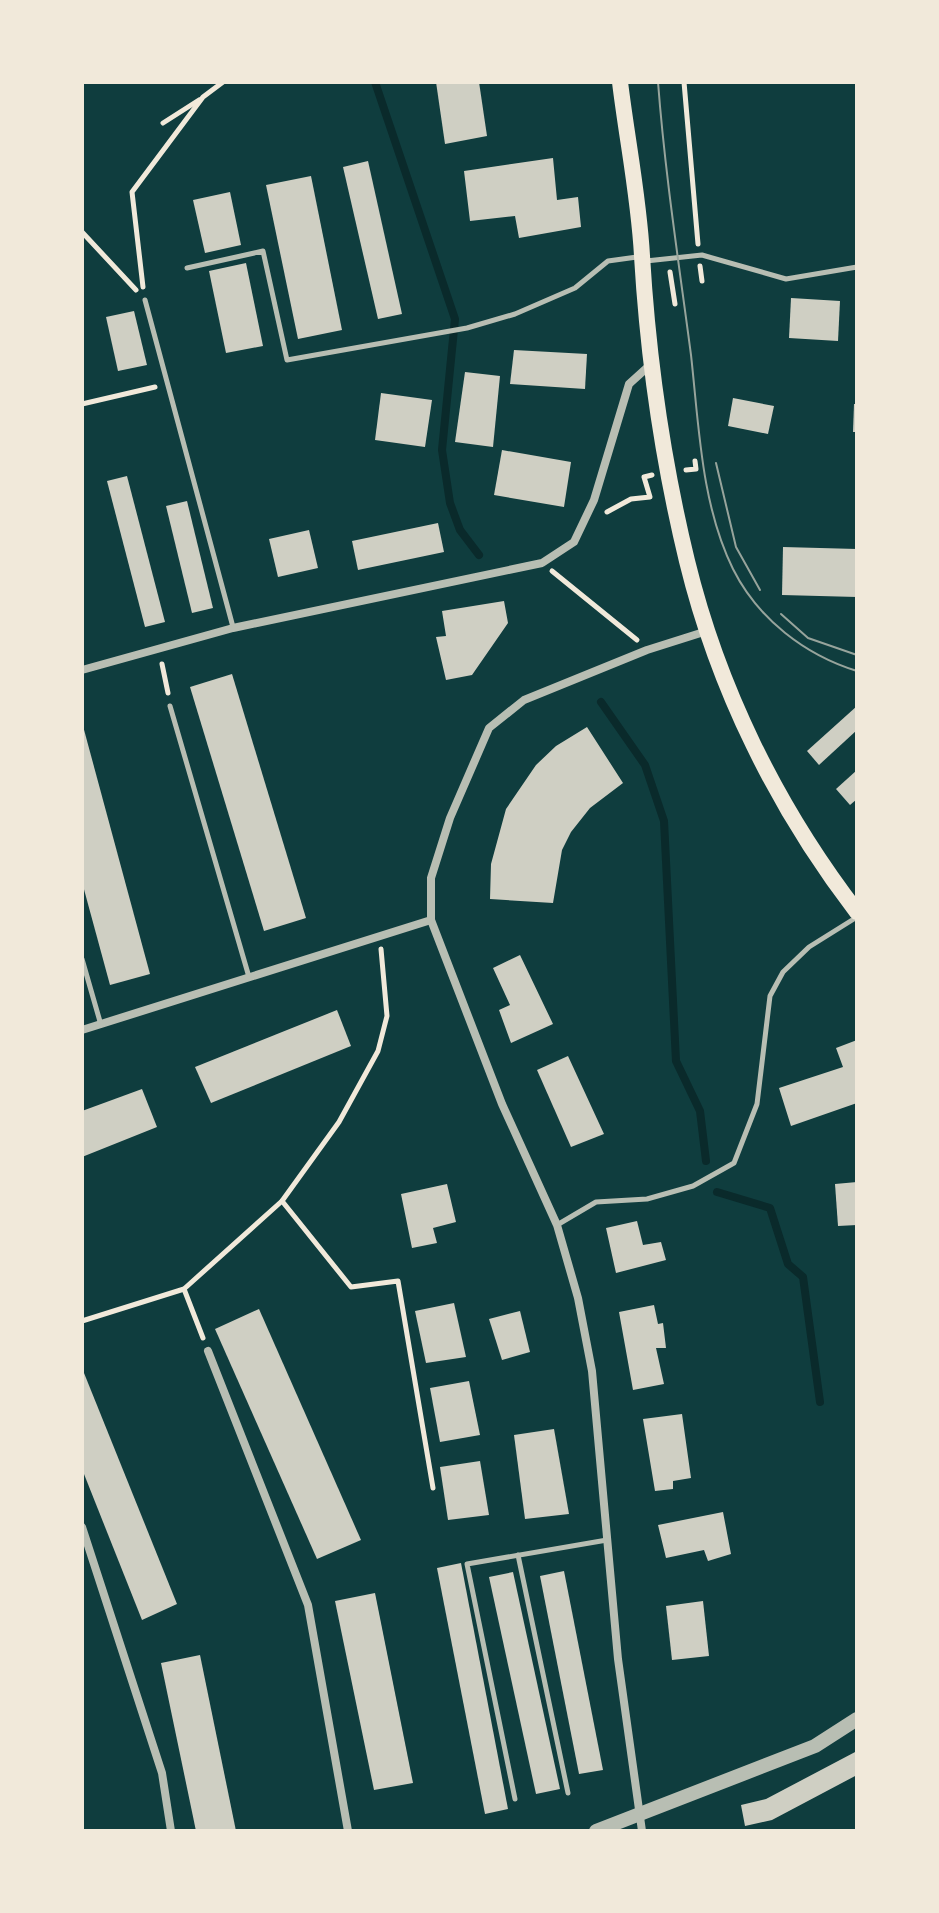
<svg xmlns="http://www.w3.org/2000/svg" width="939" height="1913" viewBox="0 0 939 1913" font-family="'PT Sans',sans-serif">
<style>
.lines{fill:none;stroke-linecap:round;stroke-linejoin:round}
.stream{stroke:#0a2a2b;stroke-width:8}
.building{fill:#cfcfc3}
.path{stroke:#f1e9da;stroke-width:5}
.service{stroke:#b8beb3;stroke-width:5}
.minor{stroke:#b8beb3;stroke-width:8}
.tertiary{stroke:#b8beb3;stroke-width:14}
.secondary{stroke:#f1e9da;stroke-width:16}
.tram{stroke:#97a49c;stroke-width:2}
</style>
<rect width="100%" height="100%" fill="#0f3d3e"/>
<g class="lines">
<g class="stream">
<path d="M 375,82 L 455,319 L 442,450 L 450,503 L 460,530 L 479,555"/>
<path d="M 601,702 L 645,765 L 664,821 L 676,1061 L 700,1111 L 706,1161"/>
<path d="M 717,1192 L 770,1208 L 788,1264 L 803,1277 L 820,1402"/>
</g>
</g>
<g class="building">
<path d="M 436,82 L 479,82 L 487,136 L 445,144 Z"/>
<path d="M 553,158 L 557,200 L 578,197 L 581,227 L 519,238 L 515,216 L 470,221 L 464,171 Z"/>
<path d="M 368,161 L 402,314 L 378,319 L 343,167 Z"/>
<path d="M 311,176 L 342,330 L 298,339 L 266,185 Z"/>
<path d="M 230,192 L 241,245 L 205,253 L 193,200 Z"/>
<path d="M 246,263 L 263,346 L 226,353 L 209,271 Z"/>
<path d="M 791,298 L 840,301 L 838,341 L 789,338 Z"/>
<path d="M 134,311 L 147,365 L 118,371 L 106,317 Z"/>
<path d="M 514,350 L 587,354 L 585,389 L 510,384 Z"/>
<path d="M 465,372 L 500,376 L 493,447 L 455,442 Z"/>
<path d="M 381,393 L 432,400 L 425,447 L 375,440 Z"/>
<path d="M 733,398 L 774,406 L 768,434 L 728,426 Z"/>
<path d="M 854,404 L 857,404 L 857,432 L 853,432 Z"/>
<path d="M 502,450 L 571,462 L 564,507 L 494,495 Z"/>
<path d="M 127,476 L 165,622 L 145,627 L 107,481 Z"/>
<path d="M 187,501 L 213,608 L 192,613 L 166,506 Z"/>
<path d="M 438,523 L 444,552 L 358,570 L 352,541 Z"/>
<path d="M 309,530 L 318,568 L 278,577 L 269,539 Z"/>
<path d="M 783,547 L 857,549 L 857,597 L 782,595 Z"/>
<path d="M 504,601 L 508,623 L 472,675 L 446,680 L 436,637 L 446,636 L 442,611 Z"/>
<path d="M 232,674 L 306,918 L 264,931 L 190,687 Z"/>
<path d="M 857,706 L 857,730 L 819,765 L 807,751 Z"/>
<path d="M 83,726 L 150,974 L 110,985 L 82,882 Z"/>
<path d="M 587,727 L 623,783 L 590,808 L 571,832 L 562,850 L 553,903 L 490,899 L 491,864 L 506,809 L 536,765 L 556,746 Z"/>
<path d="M 857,770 L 857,799 L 850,805 L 836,789 Z"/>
<path d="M 520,955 L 553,1024 L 511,1043 L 499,1010 L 510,1005 L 493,968 Z"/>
<path d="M 337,1010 L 351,1046 L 211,1103 L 195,1067 Z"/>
<path d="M 857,1040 L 857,1103 L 791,1126 L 779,1088 L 843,1067 L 836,1048 Z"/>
<path d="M 568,1056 L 604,1134 L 571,1147 L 537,1070 Z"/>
<path d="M 142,1089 L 157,1127 L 82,1157 L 82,1111 Z"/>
<path d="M 857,1182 L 857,1225 L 838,1226 L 835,1184 Z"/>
<path d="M 447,1184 L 456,1222 L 433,1228 L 437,1243 L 412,1248 L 401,1194 Z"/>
<path d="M 637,1221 L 643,1245 L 661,1242 L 666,1260 L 616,1273 L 606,1228 Z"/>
<path d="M 454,1303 L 466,1357 L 426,1363 L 415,1311 Z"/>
<path d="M 654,1305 L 658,1324 L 663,1323 L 666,1348 L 656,1348 L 664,1384 L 633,1390 L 619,1312 Z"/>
<path d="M 259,1309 L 361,1540 L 317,1559 L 215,1329 Z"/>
<path d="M 520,1311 L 530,1352 L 502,1360 L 489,1319 Z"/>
<path d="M 84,1373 L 177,1604 L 142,1620 L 82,1469 Z"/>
<path d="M 469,1381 L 480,1435 L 440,1442 L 430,1388 Z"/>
<path d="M 682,1414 L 691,1478 L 673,1481 L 673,1489 L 655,1491 L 643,1419 Z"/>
<path d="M 554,1429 L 569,1514 L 525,1519 L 514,1435 Z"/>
<path d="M 480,1461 L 489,1515 L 448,1520 L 440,1467 Z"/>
<path d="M 723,1512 L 731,1554 L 708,1561 L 704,1550 L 666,1558 L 658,1525 Z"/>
<path d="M 461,1563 L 508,1809 L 485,1814 L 437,1568 Z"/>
<path d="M 564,1571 L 603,1770 L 579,1774 L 540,1576 Z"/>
<path d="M 513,1572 L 560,1789 L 536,1794 L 489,1577 Z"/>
<path d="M 375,1593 L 413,1783 L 374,1790 L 335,1601 Z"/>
<path d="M 703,1601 L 709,1656 L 672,1660 L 666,1606 Z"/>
<path d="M 200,1655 L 236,1831 L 196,1831 L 161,1663 Z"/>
<path d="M 857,1751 L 857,1775 L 772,1820 L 745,1826 L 741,1805 L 766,1799 Z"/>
</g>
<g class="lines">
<g class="path">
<path d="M 684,82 L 698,244"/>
<path d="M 163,123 L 199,100"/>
<path d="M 82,232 L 136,290"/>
<path d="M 700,266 L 702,281"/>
<path d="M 670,272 L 675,304"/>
<path d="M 143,287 L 132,192 L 203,97 L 223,82"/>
<path d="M 82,404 L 155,387"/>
<path d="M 686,470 L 696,469 L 695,461"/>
<path d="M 607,512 L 631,499 L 650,497 L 644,477 L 652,475"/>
<path d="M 552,571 L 637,640"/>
<path d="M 162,664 L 168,693"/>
<path d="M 282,1201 L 351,1287 L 398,1281 L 433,1488"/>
<path d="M 184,1289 L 203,1338"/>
<path d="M 82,1321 L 184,1289 L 282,1201 L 339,1122 L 378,1051 L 387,1016 L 381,949"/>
</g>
<g class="service">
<path d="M 646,261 L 702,255 L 786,279 L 857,267"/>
<path d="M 187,268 L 263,251 L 287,360 L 467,328 L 515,314 L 575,288 L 608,261 L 637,257"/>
<path d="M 145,300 L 233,627"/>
<path d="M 170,706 L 249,977"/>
<path d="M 82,959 L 101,1025"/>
<path d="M 557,1225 L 596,1202 L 647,1199 L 693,1186 L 734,1163 L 757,1104 L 770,996 L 783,972 L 809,947 L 857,917"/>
<path d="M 518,1555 L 568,1793"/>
<path d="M 515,1799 L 467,1564 L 607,1540"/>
</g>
<g class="minor">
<path d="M 82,670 L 233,628 L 542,563 L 574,542 L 594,500 L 629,384 L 650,365"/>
<path d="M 82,1030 L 431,920"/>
<path d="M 208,1351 L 308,1605 L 348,1831"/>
<path d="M 82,1527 L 162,1773 L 171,1831"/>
<path d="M 642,1831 L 618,1659 L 592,1371 L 578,1298 L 557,1225 L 502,1104 L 431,920 L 431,878 L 450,818 L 489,728 L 524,700 L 647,650 L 707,631"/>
</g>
<path class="tertiary" d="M 596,1831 L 815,1746 L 857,1719"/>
<path class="secondary" d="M 620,82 C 627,140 639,198 642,256 C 648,358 663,462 687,561 C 718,688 777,808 857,912"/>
<g class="tram">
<path d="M 658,82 C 665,174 679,264 691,355 C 699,426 701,504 733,569 C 758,619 805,655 857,671"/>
<path d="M 716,463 L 736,547 L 760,590"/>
<path d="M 781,614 L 808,638 L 857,655"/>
</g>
</g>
<rect width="939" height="1913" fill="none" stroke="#f1e9da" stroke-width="168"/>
</svg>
